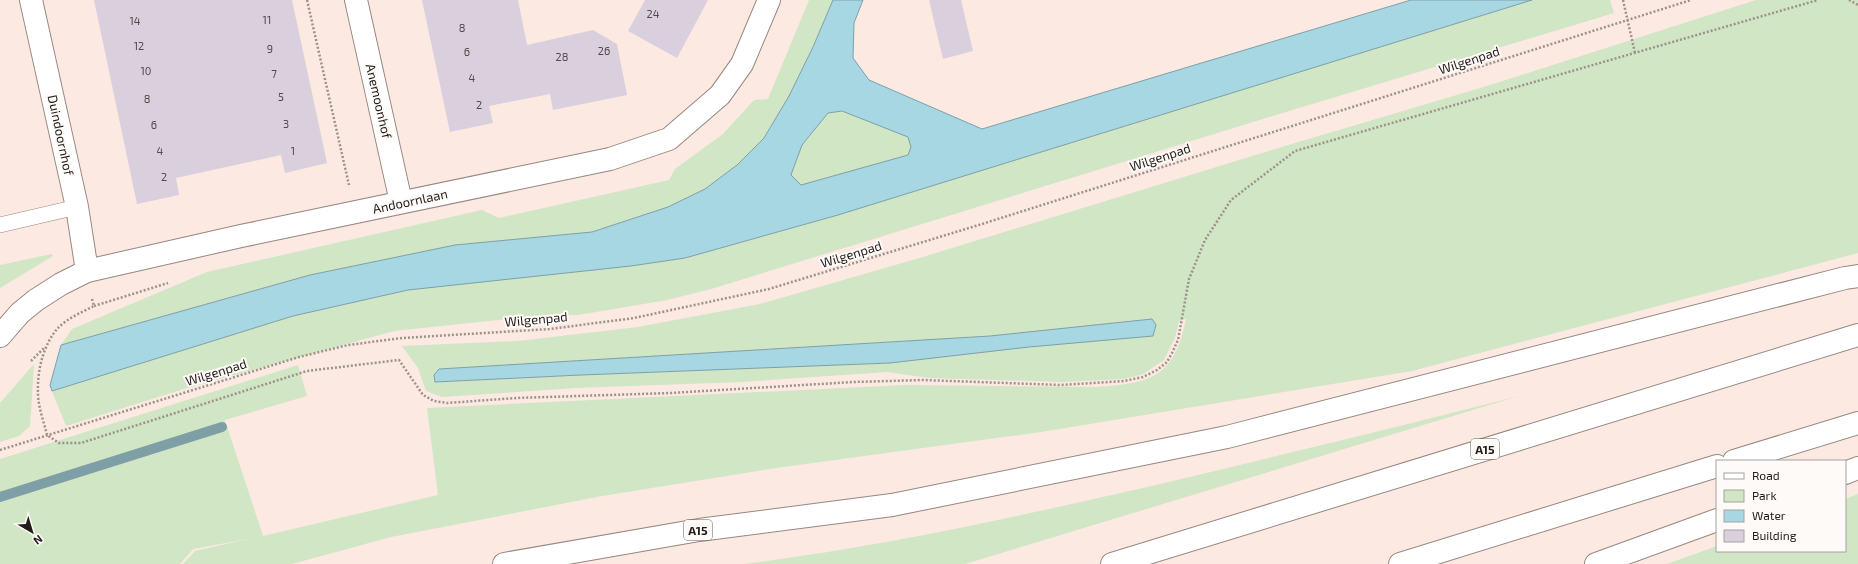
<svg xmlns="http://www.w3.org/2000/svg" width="1858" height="564" viewBox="0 0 1858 564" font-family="'Exo 2',sans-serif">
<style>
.green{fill:#d0e6c4;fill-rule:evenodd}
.water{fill:#a6d7e3;stroke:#7f9fa7;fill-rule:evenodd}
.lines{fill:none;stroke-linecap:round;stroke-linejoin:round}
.stream{stroke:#7f9fa7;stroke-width:10}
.building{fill:#dacfdd}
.service-casing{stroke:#978781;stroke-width:16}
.minor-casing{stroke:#978781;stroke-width:24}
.motorway-casing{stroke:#978781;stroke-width:24}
.path{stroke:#9d918b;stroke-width:2.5;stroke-dasharray:2 2;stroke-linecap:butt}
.service{stroke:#fff;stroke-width:15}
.minor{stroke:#fff;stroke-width:22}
.motorway{stroke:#fff;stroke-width:22}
.labels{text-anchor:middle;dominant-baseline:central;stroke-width:4;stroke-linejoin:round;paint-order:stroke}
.number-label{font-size:11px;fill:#514a4b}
.shield{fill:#fefaf8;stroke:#655f5d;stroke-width:1}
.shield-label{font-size:12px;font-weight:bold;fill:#231d1a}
.street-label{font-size:13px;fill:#231d1a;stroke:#fefaf8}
</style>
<rect width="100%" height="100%" fill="#fbe9e2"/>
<g class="green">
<path d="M 809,0 L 833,0 L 813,47 L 789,96 L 764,138 L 737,165 L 705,189 L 668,207 L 592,232 L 455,245 L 310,275 L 61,345 L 72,329 L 207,272 L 482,210 L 499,218 L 669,180 L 675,169 L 723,134 L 754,100 L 768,99 Z"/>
<path d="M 1532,0 L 1610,0 L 1614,13 L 1266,118 L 711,289 L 667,300 L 578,315 L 536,316 L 394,331 L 187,388 L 66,426 L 52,391 L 293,316 L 408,290 L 631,266 L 685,258 L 838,215 Z"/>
<path d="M 1756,0 L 1858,0 L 1858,253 L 1412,371 L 1041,432 L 776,468 L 602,496 L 391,537 L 292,564 L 183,564 L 195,551 L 248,539 L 193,549 L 180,564 L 0,564 L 0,459 L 298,365 L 307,396 L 225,420 L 263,536 L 438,495 L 427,408 L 905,385 L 1098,387 C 1152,383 1174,377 1186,319 L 1179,321 L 1175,338 L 1164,360 L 1143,374 L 1124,379 L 1062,382 L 930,378 L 887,372 L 742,382 L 575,388 L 442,397 L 426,391 L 418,368 L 402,346 L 518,341 L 638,327 L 760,304 L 923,257 L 1275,149 L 1487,86 ZM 1152,319 L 1029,347 L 890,363 L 581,375 L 435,382 L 434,376 L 439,369 L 990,336 Z"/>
<path d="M 842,111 L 908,137 L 911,147 L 908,155 L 801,185 L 791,175 L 802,145 L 828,113 Z"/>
<path d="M 52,254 L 53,256 L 0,288 L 0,265 Z"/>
<path d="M 34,364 L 30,426 L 19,436 L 0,442 L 0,403 Z"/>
<path d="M 1519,396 L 965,564 L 744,564 C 879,547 1011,518 1143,488 C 1269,458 1394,428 1519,396 Z"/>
<path d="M 1858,494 L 1858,564 L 1667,564 L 1717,546 L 1717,551 L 1845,551 L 1845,499 Z"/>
</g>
<g class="water">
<path d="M 833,0 L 863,0 L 854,23 L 853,58 L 869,80 L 982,129 L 1411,0 L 1532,0 L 838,215 L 685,258 L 631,266 L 408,290 L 293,316 L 52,391 L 50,385 L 61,345 L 310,275 L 455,245 L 592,232 L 668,207 L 705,189 L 737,165 L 764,138 L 789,96 L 813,47 ZM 842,111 L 908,137 L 911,147 L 908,155 L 801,185 L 791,175 L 802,145 L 828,113 Z"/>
<path d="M 1152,319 L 1156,325 L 1153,336 L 1029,347 L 890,363 L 581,375 L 435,382 L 434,375 L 439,369 L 990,336 Z"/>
</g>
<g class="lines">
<path class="stream" d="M 0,497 L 222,427"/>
</g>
<g class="building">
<path d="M 94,0 L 292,0 L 327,163 L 285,173 L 281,155 L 176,178 L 179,195 L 137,204 Z"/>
<path d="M 422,0 L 518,0 L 527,45 L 593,30 L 617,44 L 627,95 L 553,110 L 550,94 L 489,106 L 493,123 L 450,132 Z"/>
<path d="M 645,0 L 708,0 L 677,58 L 628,31 Z"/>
<path d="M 929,0 L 961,0 L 973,51 L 943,59 Z"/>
</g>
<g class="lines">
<defs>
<path id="service" d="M 0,225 L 77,207"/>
<g id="minor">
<path d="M 31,0 L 77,207 L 87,271"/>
<path d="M 356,0 L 401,202"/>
<path d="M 0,336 L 20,313 L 36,300 L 61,284 L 87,271 L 241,236 L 610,159 L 669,139 L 720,95 L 742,64 L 769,0"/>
</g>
<g id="motorway">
<path d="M 1734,461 L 1858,423"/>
<path d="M 1845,473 L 1858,468"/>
<path d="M 504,564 L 699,530 L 892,505 L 1227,437 L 1845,278 L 1858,276"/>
<path d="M 1112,564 L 1858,335"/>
<path d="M 1400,564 L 1717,466"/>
<path d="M 1596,564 L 1717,520"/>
</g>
</defs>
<use href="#service" class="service-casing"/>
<use href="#minor" class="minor-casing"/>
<use href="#motorway" class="motorway-casing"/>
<g class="path">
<path d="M 307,0 L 349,185"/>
<path d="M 1623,0 L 1635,53"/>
<path d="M 1849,0 L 1858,5"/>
<path d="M 92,299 L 94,306 C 82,312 66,319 57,329 C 43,346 37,371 38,393 C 38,407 44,422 47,435 L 59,443 L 81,443 L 307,371 L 399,360 L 423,395 L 434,401 L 447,403 L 516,398 L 671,393 L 853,382 L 923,380 L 1061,385 L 1124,381 L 1143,377 L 1157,370 L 1167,362 L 1172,353 L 1178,340 L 1189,279 L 1205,240 L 1231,200 L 1295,151 L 1818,0"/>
<path d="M 94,306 L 168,283"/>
<path d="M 31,361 L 45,347"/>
<path d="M 0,450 L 299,357 L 348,345 L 402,338 L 550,329 L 634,318 L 769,289 L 982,224 L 1691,0"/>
</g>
<use href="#service" class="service"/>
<use href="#minor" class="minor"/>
<use href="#motorway" class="motorway"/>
</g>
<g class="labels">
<g class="number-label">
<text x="653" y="13">24</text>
<text x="267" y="19">11</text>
<text x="135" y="20">14</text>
<text x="462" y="27">8</text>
<text x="139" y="45">12</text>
<text x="270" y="48">9</text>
<text x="604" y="50">26</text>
<text x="467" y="51">6</text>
<text x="562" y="56">28</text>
<text x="146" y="70">10</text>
<text x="274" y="73">7</text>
<text x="472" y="77">4</text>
<text x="281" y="96">5</text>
<text x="147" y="98">8</text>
<text x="479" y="104">2</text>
<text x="286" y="123">3</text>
<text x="154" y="124">6</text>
<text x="160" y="150">4</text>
<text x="293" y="150">1</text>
<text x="164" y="176">2</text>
</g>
<g class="shield">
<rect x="1471" y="439" width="28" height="20" rx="3"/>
<rect x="684" y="520" width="28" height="20" rx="3"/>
</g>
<g class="shield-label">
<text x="1485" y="449">A15</text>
<text x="698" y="530">A15</text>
</g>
<g class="street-label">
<text transform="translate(1469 60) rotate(-18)">Wilgenpad</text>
<text transform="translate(379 101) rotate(77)">Anemoonhof</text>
<text transform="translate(61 135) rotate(78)">Duindoornhof</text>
<text transform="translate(1160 157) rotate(-18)">Wilgenpad</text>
<text transform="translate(410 201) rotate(-12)">Andoornlaan</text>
<text transform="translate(851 254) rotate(-17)">Wilgenpad</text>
<text transform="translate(536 319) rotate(-5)">Wilgenpad</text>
<text transform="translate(216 372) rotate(-17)">Wilgenpad</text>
</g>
</g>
<rect x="1716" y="460" width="130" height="92" fill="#fefaf8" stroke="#a6a29f"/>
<rect x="1724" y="473" width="20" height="6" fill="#ffffff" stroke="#a6a29f"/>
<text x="1752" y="480" font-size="12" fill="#231d1a">Road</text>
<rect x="1724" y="490" width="20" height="12" fill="#d0e6c4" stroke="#a6a29f"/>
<text x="1752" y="500" font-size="12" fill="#231d1a">Park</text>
<rect x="1724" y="510" width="20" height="12" fill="#a6d7e3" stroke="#a6a29f"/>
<text x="1752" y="520" font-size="12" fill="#231d1a">Water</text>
<rect x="1724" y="530" width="20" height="12" fill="#dacfdd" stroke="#a6a29f"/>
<text x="1752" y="540" font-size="12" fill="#231d1a">Building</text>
<g transform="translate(32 532) rotate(142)" stroke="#fefaf8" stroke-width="3" paint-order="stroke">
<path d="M0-3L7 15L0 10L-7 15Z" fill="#231d1a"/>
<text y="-6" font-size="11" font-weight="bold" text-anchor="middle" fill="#231d1a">N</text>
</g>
</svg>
